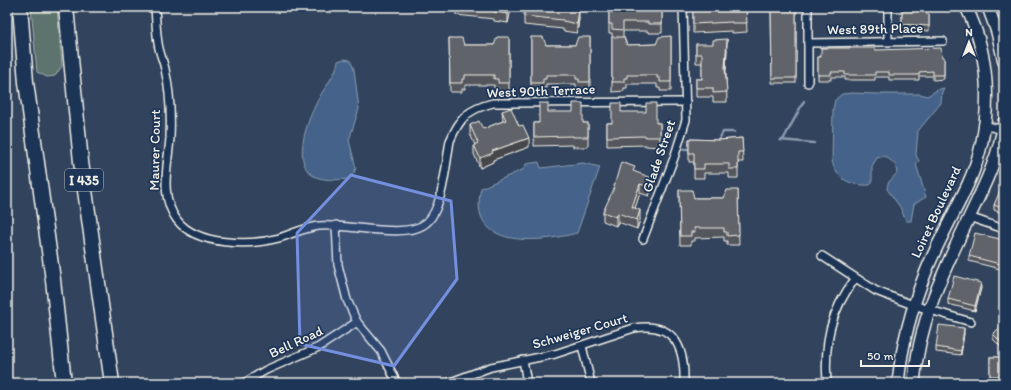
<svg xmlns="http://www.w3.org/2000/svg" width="1011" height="390" viewBox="0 0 1011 390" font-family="Itim,sans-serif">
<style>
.built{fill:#3f4d61}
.green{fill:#5c736e;stroke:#a8b2ab}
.water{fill:#45648a;stroke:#8b9cb0}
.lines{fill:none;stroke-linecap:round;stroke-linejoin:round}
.stream{stroke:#8b9cb0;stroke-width:2.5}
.street-casing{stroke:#f4f1e8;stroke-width:10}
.secondary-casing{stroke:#f4f1e8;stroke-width:14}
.highway-casing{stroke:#f4f1e8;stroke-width:17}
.street{stroke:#1d3557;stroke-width:7}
.secondary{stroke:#1d3557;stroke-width:11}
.highway{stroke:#1d3557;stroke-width:14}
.wall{fill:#53565c;stroke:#f4f1e8}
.shaded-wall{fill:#44464b;stroke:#f4f1e8}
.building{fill:#61646b;stroke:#f4f1e8}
.marked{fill:#738fde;fill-opacity:0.2;stroke:#738fde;stroke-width:3;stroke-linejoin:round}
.labels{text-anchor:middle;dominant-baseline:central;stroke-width:3.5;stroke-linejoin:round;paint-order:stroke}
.shield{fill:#1d3557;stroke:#b4b9bc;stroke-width:1}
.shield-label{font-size:13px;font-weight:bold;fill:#f4f1e8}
.street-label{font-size:14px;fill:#f4f1e8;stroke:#1d3557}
</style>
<rect width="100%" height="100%" fill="#31435d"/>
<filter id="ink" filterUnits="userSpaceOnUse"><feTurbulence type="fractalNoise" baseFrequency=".025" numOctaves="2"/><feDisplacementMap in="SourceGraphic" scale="8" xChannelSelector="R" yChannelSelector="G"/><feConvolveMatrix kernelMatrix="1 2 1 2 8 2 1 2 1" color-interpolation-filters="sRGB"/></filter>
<g filter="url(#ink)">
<path class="built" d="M 993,7 L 1004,7 L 1004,39 Z"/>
<path class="green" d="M 31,7 L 57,7 L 62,66 L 55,76 L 47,77 L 37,72 Z"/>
<g class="water">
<path d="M 344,59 L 350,60 L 354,69 L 359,109 L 349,140 L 356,168 L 354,173 L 348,179 C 338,180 321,181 312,175 C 291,160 309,116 319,98 C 325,86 336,75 338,61 Z"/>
<path d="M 944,88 L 942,92 L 941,103 L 918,131 L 916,155 L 919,161 L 916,164 L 926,197 L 914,204 L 911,221 L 906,221 L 900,207 L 887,189 L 888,183 L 897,173 L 895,164 L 885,156 L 877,158 L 872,166 L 872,183 L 870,185 C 852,186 836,180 832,161 L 833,109 L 835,100 L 842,94 L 852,93 L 878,94 L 921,94 L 927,96 L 939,89 Z"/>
<path d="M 539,162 L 541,168 L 583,163 L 600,167 L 577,233 C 539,243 466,250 481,188 L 524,169 L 526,164 Z"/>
</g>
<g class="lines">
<g class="stream">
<path d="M 780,140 L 814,143"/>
<path d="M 783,140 L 804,101"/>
<path d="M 717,143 L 723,132 L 734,132"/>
<path d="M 680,149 L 691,149"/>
</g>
<defs>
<g id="street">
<path d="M 155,7 C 156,19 156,31 158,43 C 159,52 163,60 165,69 C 170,91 171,116 170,138 C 168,166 159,196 177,220 C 197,246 250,246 279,238 C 292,234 306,227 319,226 C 347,223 406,240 426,223 C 443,210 446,162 450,141 C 460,117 469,109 493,103 L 686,102"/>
<path d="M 808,7 L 808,83"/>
<path d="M 888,41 L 888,7"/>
<path d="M 808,43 L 943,41"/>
<path d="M 983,125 L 1004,130"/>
<path d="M 969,217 L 1004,229"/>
<path d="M 336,225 L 338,265 L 347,300 L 357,322 L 381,351 L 397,383"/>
<path d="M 643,239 L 674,158 L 686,120 L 683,7"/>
<path d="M 822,256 L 876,291 L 913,305 L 971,322"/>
<path d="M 582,346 L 591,383"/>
<path d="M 523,360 L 527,383"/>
<path d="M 244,383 L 266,370 L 319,347 L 357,322"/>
<path d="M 448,383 L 491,367 L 555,354 L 634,328 C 675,321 685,348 684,383"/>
<path d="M 827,383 C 824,342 830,312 855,279"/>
</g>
<g id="secondary">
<path d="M 988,7 L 997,32 L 1004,62"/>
<path d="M 898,383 C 902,343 912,306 927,269 C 939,240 955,212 968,184 C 993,129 993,60 966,7"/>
<path d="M 914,383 C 918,325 942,274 967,222 C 982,190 999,158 1004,122"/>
</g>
<g id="highway">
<path d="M 20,7 L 26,82 L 53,280 L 64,383"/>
<path d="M 66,7 L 81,162 L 112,383"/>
</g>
</defs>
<use href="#street" class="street-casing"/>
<use href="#secondary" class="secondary-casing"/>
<use href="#highway" class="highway-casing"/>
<use href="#street" class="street"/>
<use href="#secondary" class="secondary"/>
<use href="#highway" class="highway"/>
</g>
<g class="wall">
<path d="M 456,7 L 511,7 L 508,23 L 494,21 L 494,19 L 456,15 Z"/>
<path d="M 525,7 L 576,7 L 576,9 L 579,19 L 577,33 L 563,31 L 563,29 L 524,25 L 524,16 Z"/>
<path d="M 771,7 L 796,7 L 796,83 L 772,83 Z"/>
<path d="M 902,7 L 926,14 L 929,14 L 929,31 L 902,29 Z"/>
<path d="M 662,9 L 662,33 L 648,33 L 648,31 L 623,31 L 623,37 L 627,45 L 656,44 L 671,36 L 671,91 L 660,91 L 660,88 L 657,88 L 657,84 L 627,84 L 627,88 L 624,88 L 624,91 L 612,92 L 612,33 L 609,33 L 609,10 Z"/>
<path d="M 693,9 L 746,9 L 747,32 L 732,33 L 732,31 L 693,33 Z"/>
<path d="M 509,37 L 509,92 L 498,92 L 498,88 L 494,88 L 494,85 L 465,85 L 465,89 L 462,89 L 462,92 L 450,92 L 449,38 L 464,45 L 494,45 Z"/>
<path d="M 531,37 L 546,45 L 575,45 L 590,37 L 590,92 L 579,92 L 579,88 L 576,88 L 576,84 L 546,84 L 546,88 L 543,88 L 543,92 L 531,92 Z"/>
<path d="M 696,44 L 727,49 L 726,72 L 727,102 L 713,102 L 713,97 L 696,97 L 696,79 L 702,79 L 702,63 L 696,63 Z"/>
<path d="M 875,50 L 944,57 L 944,79 L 933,80 L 933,76 L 919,76 L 919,80 L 889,80 L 889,77 L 875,77 L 875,80 L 845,80 L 845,77 L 831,77 L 831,80 L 818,80 L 818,57 Z"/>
<path d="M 502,111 L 519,126 L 529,147 L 493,160 L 493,162 L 480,168 L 474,154 L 474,145 L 475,145 L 470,134 L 470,125 L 483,129 L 503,121 Z"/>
<path d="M 548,112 L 583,123 L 588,123 L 588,147 L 573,147 L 573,145 L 534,146 L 534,123 L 539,123 Z"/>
<path d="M 621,112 L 656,123 L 660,123 L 660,147 L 646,146 L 646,145 L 607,146 L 607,123 L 612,123 Z"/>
<path d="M 742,138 L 743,162 L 738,162 L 738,178 L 729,178 L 729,173 L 704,173 L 704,178 L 694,178 L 694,162 L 689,162 L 689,139 L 720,140 Z"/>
<path d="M 635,172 L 652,187 L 649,196 L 640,193 L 635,208 L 640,220 L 637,229 L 618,222 L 616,226 L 603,221 L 603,212 Z"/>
<path d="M 1004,187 L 1004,214 L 994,210 L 994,205 Z"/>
<path d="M 679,190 L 694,198 L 724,198 L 738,190 L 739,245 L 727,245 L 727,241 L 724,241 L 724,237 L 695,238 L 695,241 L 691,241 L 691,245 L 680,245 Z"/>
<path d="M 1004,240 L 1004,270 L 969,261 L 969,256 Z"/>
<path d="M 981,288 L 975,311 L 948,304 L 948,299 Z"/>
<path d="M 1004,323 L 1004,350 L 993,339 L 993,334 Z"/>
<path d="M 964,333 L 961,355 L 936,352 L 936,347 Z"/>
<rect x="990" y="357" width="14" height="24"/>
</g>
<g class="shaded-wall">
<path d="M 509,7 L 511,7 L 511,9 L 508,23 L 508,14 Z"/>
<path d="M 579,9 L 579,19 L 577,33 L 577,24 Z"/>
<path d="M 727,39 L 727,49 L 725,78 L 725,68 Z"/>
<path d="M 529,138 L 529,147 L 493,160 L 493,162 L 480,168 L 480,158 L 492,151 Z"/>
<path d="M 652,178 L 652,187 L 649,196 L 649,187 Z"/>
<path d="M 640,184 L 640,193 L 632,217 L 632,207 Z"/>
<path d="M 640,210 L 640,220 L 637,229 L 637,220 Z"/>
<path d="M 618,213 L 618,222 L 616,226 L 616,217 Z"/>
<path d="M 981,283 L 981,288 L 975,311 L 975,306 Z"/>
<path d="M 964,328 L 964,333 L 961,355 L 961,351 Z"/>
</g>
<g class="building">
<path d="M 463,7 L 509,7 L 508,14 L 494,12 L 495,10 Z"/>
<path d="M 525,7 L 575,7 L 575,9 L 579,9 L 577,24 L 563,21 L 563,20 L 524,16 Z"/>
<path d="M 614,7 L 658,7 L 658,9 L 662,9 L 662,24 L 648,24 L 648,22 L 623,22 L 623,30 L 612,29 L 612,24 L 609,24 L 609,10 L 614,10 Z"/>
<path d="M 698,7 L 742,7 L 742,9 L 746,9 L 747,23 L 732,23 L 732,22 L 693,24 L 693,9 L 698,9 Z"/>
<path d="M 771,7 L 796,7 L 796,78 L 772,78 Z"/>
<path d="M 902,7 L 926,7 L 926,14 L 929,14 L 929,26 L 902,24 Z"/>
<path d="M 671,36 L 671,82 L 660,82 L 660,78 L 657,78 L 657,75 L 627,75 L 627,78 L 624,78 L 624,82 L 612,82 L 612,37 L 624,37 L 627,45 L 656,44 L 659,37 Z"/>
<path d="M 497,37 L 509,37 L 509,83 L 498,83 L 498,79 L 494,79 L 494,75 L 465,75 L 465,79 L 462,79 L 462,83 L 450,83 L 449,38 L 462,38 L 464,45 L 494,45 Z"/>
<path d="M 531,37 L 543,37 L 546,45 L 575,45 L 578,37 L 590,37 L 590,82 L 579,82 L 579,79 L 576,79 L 576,75 L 546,75 L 546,79 L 543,79 L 543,83 L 531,83 Z"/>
<path d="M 727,39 L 725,68 L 727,92 L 713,93 L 713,88 L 696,88 L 696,79 L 702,79 L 702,54 L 696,54 L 696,44 L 713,44 L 713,40 Z"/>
<path d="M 821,48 L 875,48 L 875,50 L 941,48 L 942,57 L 944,57 L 944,75 L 933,75 L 933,71 L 919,72 L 919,75 L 889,75 L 889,72 L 875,72 L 875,75 L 845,75 L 845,72 L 831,72 L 831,75 L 818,75 L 818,57 L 821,57 Z"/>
<path d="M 539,103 L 548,103 L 548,112 L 573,112 L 573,103 L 583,103 L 583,123 L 588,123 L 588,137 L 573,137 L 573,136 L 534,137 L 534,123 L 539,123 Z"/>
<path d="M 612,103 L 621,103 L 621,112 L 646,112 L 646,103 L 656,103 L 656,123 L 660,123 L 660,137 L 646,137 L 646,136 L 607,137 L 607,123 L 612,123 Z"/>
<path d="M 511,108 L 519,126 L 523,125 L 529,138 L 492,151 L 493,153 L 480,158 L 474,145 L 478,143 L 470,125 L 479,121 L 483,129 L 498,123 L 506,120 L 502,111 Z"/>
<path d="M 742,138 L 743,152 L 738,152 L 738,169 L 729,169 L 729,164 L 704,164 L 704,169 L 694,169 L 694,153 L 689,153 L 689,139 L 720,140 Z"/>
<path d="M 621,162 L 635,167 L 633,171 L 652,178 L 649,187 L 640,184 L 632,207 L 640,210 L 637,220 L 618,213 L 616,217 L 603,212 L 613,190 Z"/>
<path d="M 1002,186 L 1004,187 L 1004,209 L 994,205 Z"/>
<path d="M 679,190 L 692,190 L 694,198 L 724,198 L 727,190 L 738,190 L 739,235 L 727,236 L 727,232 L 724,232 L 724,228 L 694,228 L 695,232 L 691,232 L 691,236 L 680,236 Z"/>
<path d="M 975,233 L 1004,240 L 1004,265 L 969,256 Z"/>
<path d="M 954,276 L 981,283 L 975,306 L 948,299 Z"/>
<path d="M 1004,323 L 1004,345 L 993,334 Z"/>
<path d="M 939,325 L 964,328 L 961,351 L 936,347 Z"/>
<rect x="990" y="357" width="14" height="19"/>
</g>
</g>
<path class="marked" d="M 351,175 L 451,201 L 457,279 L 394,366 L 300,344 L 297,233 Z"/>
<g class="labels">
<rect class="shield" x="65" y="169" width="38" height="22" rx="3"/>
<g class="shield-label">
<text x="84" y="180">I 435</text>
</g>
<g class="street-label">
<text transform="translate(875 29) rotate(-1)">West 89th Place</text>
<text transform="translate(541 91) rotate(-2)">West 90th Terrace</text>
<text transform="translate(155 150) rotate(-89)">Maurer Court</text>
<text transform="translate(659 156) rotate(-71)">Glade Street</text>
<text transform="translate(936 212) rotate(-65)">Loiret Boulevard</text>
<text transform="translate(580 331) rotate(-16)">Schweiger Court</text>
<text transform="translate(296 342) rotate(-25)">Bell Road</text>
</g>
</g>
<rect width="1011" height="390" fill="none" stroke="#1d3557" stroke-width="24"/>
<rect x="12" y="12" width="987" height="366" fill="none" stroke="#f4f1e8" stroke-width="1.5" filter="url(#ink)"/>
<g transform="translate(969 42)" stroke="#1d3557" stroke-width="3" paint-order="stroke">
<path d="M0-3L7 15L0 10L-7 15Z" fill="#f4f1e8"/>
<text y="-6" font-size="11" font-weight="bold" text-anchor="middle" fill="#f4f1e8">N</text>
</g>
<path d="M861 360v6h68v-6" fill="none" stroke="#f4f1e8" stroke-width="2"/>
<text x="867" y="360" font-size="12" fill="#f4f1e8" stroke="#1d3557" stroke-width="3" paint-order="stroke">50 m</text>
</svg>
